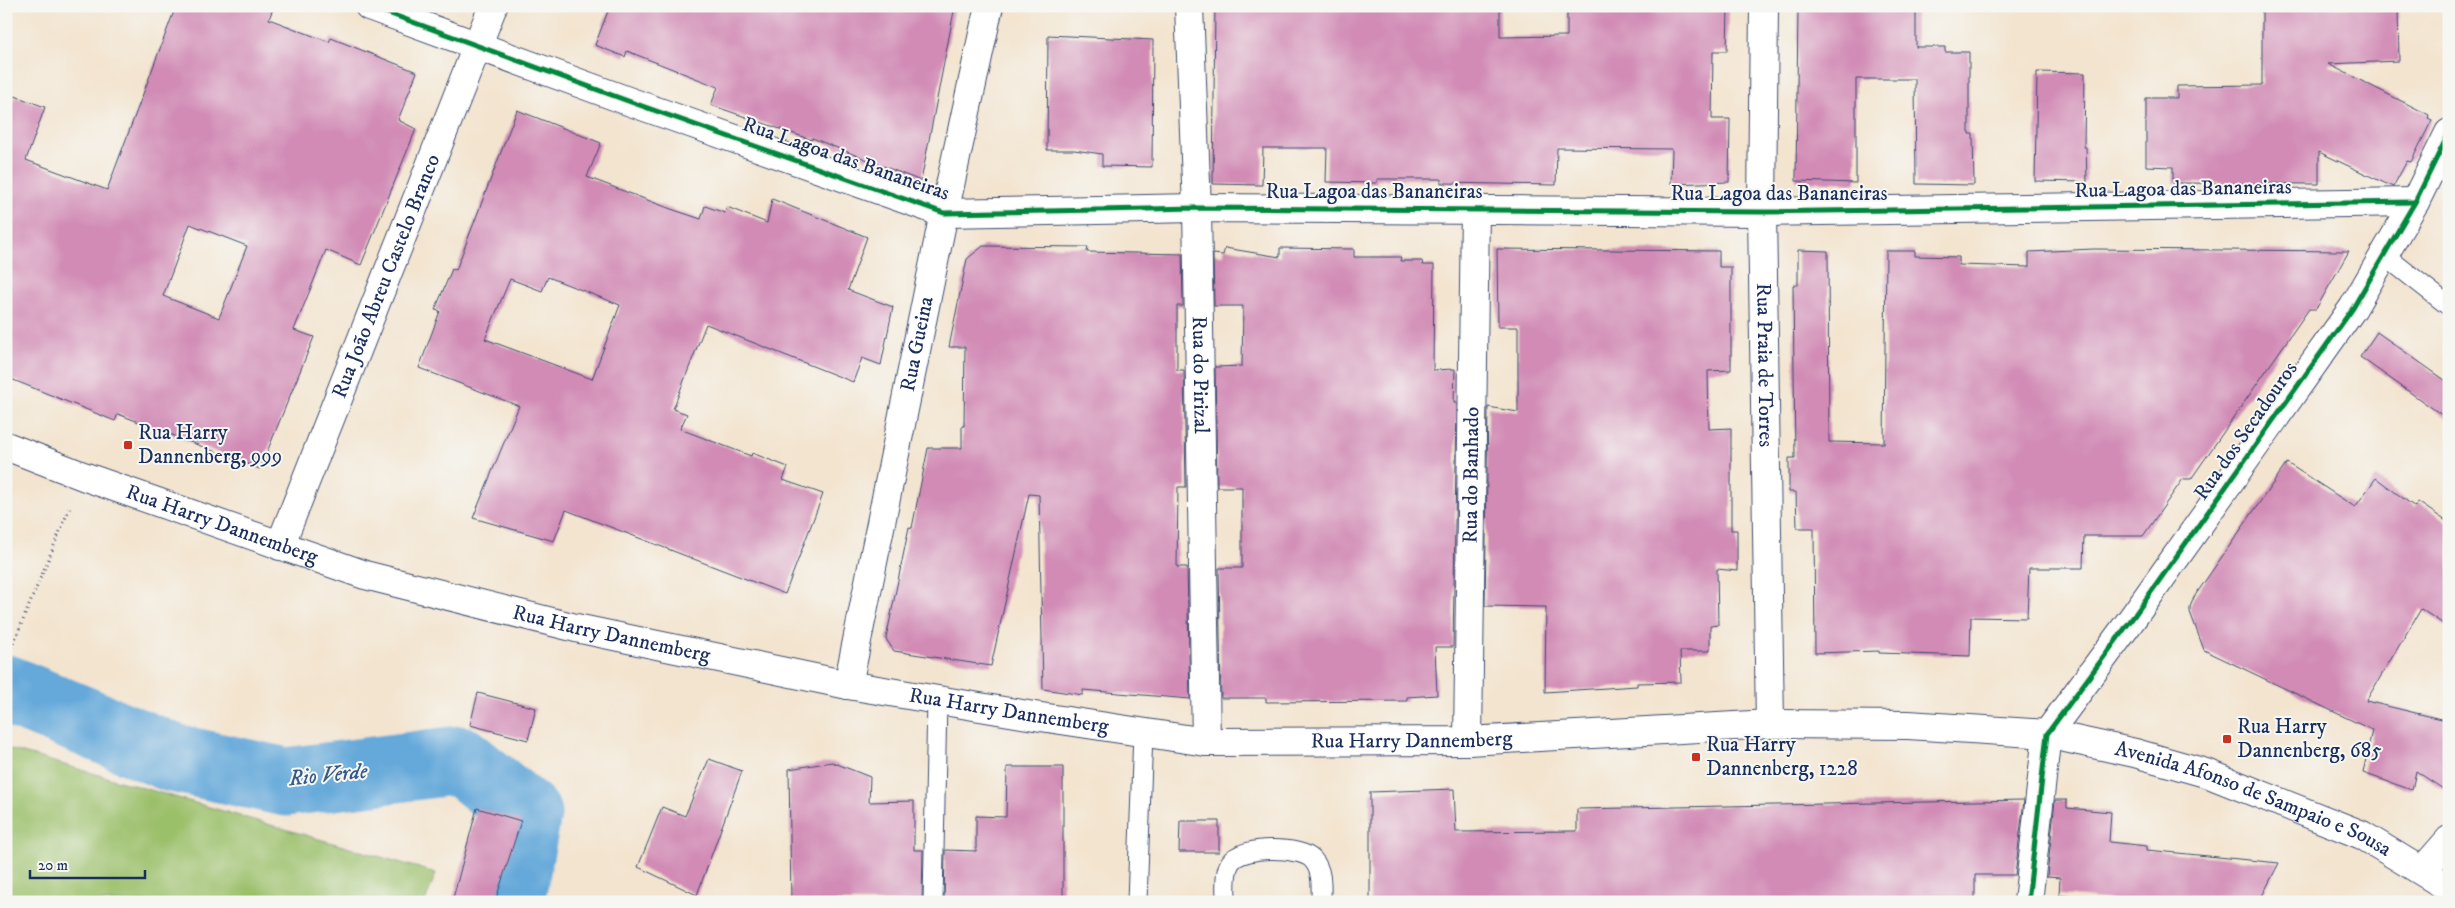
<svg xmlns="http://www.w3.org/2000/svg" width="2455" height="908" viewBox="0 0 2455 908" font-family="'IM FELL DW Pica',serif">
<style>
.green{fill:#9bc06b;stroke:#5b7864}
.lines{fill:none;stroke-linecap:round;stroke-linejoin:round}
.river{stroke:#65a9da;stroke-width:69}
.building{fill:#d18bb5;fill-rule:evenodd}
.service-casing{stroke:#3b4a6f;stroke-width:21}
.minor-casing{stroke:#3b4a6f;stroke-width:30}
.tertiary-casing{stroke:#3b4a6f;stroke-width:30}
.secondary-casing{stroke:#3b4a6f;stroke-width:30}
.path{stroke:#3b4a6f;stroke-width:3;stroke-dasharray:1 4;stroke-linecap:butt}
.service{stroke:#fff;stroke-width:19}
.minor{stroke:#fff;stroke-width:28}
.tertiary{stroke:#fff;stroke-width:28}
.secondary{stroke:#fff;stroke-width:28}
.cycleway-casing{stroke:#f6f6f2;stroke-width:8}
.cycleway{stroke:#00873e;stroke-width:5}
.poi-dot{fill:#c8321e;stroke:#f6f6f2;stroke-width:2}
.labels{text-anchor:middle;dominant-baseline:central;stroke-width:4;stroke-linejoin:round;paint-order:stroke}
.street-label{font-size:21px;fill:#1b2f5e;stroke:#f6f6f2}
.poi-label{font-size:21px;fill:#1b2f5e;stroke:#f6f6f2;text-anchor:start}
.water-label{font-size:22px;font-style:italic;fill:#355a89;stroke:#f6f6f2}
</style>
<rect width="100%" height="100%" fill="#f6f6f2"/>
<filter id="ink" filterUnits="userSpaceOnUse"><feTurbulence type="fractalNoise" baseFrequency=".02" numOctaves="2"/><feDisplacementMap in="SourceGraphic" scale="10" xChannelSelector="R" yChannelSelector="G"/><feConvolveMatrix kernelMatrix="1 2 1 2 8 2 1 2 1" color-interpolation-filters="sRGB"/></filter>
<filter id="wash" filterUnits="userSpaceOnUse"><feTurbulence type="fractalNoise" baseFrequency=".0096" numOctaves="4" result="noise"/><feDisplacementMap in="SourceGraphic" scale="20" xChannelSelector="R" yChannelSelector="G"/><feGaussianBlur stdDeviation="1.12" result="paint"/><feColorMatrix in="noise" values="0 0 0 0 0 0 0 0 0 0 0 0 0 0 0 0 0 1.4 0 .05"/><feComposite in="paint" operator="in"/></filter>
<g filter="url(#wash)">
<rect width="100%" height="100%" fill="#f3e4cf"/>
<path class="green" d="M 6,748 L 436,873 L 425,902 L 6,902 Z"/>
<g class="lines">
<path class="river" d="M 6,689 L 173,758 L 286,782 L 460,760 L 527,814 L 510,902"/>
</g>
<g id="blocks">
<g class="building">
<path d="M 176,6 L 274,6 L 269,19 L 329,42 L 331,38 L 417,72 L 398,120 L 416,129 L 361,265 L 326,250 L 294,330 L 314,337 L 260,469 L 118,414 L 115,421 L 6,377 L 6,121 L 15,96 L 45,107 L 26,160 L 107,190 ZM 190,224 L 247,246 L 219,318 L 163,296 Z"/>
<path d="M 610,6 L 955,6 L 921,181 L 812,138 L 812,140 L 711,105 L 718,87 L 627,51 L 625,57 L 595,45 Z"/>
<path d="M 1215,6 L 1500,6 L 1500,37 L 1567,36 L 1567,6 L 1728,6 L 1727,51 L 1713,51 L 1712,119 L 1730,119 L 1729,182 L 1671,184 L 1672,149 L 1557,148 L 1556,185 L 1441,183 L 1441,179 L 1377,179 L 1377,183 L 1326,182 L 1327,148 L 1263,148 L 1262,185 L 1213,184 Z"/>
<path d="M 1798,6 L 1916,6 L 1916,47 L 1945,47 L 1945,52 L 1969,52 L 1969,134 L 1973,134 L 1974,185 L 1916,184 L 1915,79 L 1856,79 L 1856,183 L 1796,181 Z"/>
<path d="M 2262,6 L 2398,7 L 2399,61 L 2328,64 L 2429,115 L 2428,118 L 2432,120 L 2411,162 L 2407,161 L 2393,187 L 2319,152 L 2319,184 L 2173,183 L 2173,167 L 2146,166 L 2146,98 L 2177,98 L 2177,86 L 2262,85 Z"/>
<path d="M 1048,35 L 1153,40 L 1152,167 L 1102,166 L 1102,154 L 1074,150 L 1047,150 Z"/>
<path d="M 2037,72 L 2085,73 L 2084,147 L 2086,147 L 2087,182 L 2035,181 Z"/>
<path d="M 517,110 L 601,143 L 587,177 L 671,209 L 701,219 L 705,206 L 725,213 L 727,207 L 767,223 L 772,199 L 867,237 L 848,290 L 893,307 L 881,365 L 862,358 L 853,382 L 706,324 L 673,409 L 687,414 L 680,429 L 751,456 L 752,453 L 788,467 L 783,480 L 823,494 L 785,594 L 566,510 L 554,541 L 473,518 L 519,406 L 419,368 L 440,311 L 435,310 L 452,269 L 456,270 ZM 548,277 L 620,305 L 592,379 L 485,339 L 510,279 L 542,291 Z"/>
<path d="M 983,246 L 1088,247 L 1087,252 L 1182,254 L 1183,306 L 1177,306 L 1177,370 L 1184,370 L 1186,487 L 1178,487 L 1177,567 L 1187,567 L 1190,699 L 1083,690 L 1083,695 L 1043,689 L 1039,495 L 1029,494 L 991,666 L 894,651 L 886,639 L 909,527 L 912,528 L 928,448 L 962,448 L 962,426 L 964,426 L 965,347 L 949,347 L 967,259 Z"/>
<path d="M 1225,248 L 1280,257 L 1280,248 L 1354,249 L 1354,257 L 1401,257 L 1400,261 L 1422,261 L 1423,265 L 1434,265 L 1433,370 L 1455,369 L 1454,402 L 1457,402 L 1453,647 L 1435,647 L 1437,695 L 1407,697 L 1407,701 L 1266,702 L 1266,698 L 1221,698 L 1219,568 L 1242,568 L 1242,487 L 1217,487 L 1215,367 L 1242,366 L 1243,306 L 1214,306 L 1213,254 L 1223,255 Z"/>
<path d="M 1497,249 L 1719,251 L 1719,267 L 1731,267 L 1731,370 L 1708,371 L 1709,429 L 1731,428 L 1731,530 L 1737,530 L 1737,571 L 1717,569 L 1718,625 L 1710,626 L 1710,651 L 1680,651 L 1681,682 L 1637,683 L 1637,686 L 1545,692 L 1546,607 L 1485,606 L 1488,407 L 1518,412 L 1518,327 L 1498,327 Z"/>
<path d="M 2094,249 L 2349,251 L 2316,309 L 2309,309 L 2191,479 L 2183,479 L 2143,536 L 2084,536 L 2083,568 L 2029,568 L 2027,618 L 1971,617 L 1970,656 L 1879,653 L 1879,651 L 1815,653 L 1814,528 L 1797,528 L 1796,492 L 1789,492 L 1789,458 L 1795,458 L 1793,285 L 1798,285 L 1798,250 L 1828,251 L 1829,442 L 1884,443 L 1886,251 L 1915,251 L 1915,256 L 1959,257 L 1959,265 L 2029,267 L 2029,252 Z"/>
<path d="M 2377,332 L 2449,383 L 2449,420 L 2360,357 Z"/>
<path d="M 2287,463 L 2355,507 L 2376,478 L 2415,507 L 2418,502 L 2449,523 L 2449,628 L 2421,609 L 2366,701 L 2449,721 L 2449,793 L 2416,771 L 2412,790 L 2363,773 L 2372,730 L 2204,650 L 2190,612 L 2190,607 L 2194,597 Z"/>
<path d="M 478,693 L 536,708 L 528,740 L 470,725 Z"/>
<path d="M 709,759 L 742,771 L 697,895 L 638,867 L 662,807 L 685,816 Z"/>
<path d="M 832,762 L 870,777 L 869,802 L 914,801 L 914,850 L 923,850 L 922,902 L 791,902 L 789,769 Z"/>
<path d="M 1007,767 L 1063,767 L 1063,902 L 944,902 L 945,850 L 976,851 L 976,816 L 1006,817 Z"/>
<path d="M 1454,789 L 1456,832 L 1577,831 L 1577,809 L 2024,800 L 2015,875 L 1975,875 L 1975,902 L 1370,902 L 1370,792 Z"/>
<path d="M 2055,800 L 2067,800 L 2067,808 L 2111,812 L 2109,842 L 2147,846 L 2147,850 L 2279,863 L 2259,902 L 2114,902 L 2114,900 L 2059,895 L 2060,878 L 2047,877 Z"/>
<path d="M 477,808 L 521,821 L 495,902 L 452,902 Z"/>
<path d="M 1180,821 L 1219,821 L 1219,852 L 1179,852 Z"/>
</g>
</g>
</g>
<g filter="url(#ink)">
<use href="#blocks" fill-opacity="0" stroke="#3b4a6f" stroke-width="1"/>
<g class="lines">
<defs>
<g id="service">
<path d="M 2384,255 L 2449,306"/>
<path d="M 933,902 L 937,700"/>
<path d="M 1137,902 L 1143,732"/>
<path d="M 1226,902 C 1226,889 1224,874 1230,863 C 1241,845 1301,846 1313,860 C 1323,871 1321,888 1321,902"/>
</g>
<g id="minor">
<path d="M 369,6 L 628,101 L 944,213 L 1197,208 L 1762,212 L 2415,202"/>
<path id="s1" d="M 1189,6 L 1197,208 L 1206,742"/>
<path id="s2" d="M 1764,6 L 1762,212 L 1770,724"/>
<path id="s3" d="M 280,546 L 493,6"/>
<path id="s4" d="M 848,685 L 944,213 L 989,6"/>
<path id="s5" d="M 1468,741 L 1475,209"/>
<path d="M 2028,902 L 2047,734 L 2134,616 L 2353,308 L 2415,202 L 2449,133"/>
</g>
<path id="tertiary" d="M 2422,871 L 2449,840"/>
<g id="secondary">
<path id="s6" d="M 6,446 L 83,476 L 365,575 L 576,628 L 848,685 L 1028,715 L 1206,742 L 1468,741 L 1770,724 L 1908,725 L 2047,734 L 2135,753 L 2209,774 L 2362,835 L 2449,888"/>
</g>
</defs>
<use href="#service" class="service-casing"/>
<use href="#minor" class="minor-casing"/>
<use href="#tertiary" class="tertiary-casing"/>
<use href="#secondary" class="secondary-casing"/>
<path class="path" d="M 6,656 L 13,644 L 70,507"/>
<use href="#service" class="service"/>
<use href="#minor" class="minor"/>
<use href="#tertiary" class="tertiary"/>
<use href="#secondary" class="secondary"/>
<defs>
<g id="cycleway">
<path d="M 369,6 L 628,101 L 944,213 L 1197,208 L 1762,212 L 2415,202"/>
<path d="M 2028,902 L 2047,734 L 2134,616 L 2353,308 L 2415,202 L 2449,133"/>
</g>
</defs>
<use href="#cycleway" class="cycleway-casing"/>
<use href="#cycleway" class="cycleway"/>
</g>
</g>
<g class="poi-dot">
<rect x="123" y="440" width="10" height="10" rx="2.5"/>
<rect x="2222" y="734" width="10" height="10" rx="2.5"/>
<rect x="1691" y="752" width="10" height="10" rx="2.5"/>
</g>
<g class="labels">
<g class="street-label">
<text transform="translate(846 159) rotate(19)">Rua Lagoa das Bananeiras</text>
<text transform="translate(2183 189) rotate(-1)">Rua Lagoa das Bananeiras</text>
<text x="1374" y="192">Rua Lagoa das Bananeiras</text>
<text x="1779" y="194">Rua Lagoa das Bananeiras</text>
<text stroke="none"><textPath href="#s3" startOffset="290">Rua João Abreu Castelo Branco</textPath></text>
<text stroke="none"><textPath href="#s4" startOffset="348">Rua Gueina</textPath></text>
<text stroke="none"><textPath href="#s2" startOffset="359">Rua Praia de Torres</textPath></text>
<text stroke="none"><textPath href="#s1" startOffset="369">Rua do Pirizal</textPath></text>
<text transform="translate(2246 431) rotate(-55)">Rua dos Secadouros</text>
<text stroke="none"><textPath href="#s5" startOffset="266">Rua do Banhado</textPath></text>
<text stroke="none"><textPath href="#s6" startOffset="230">Rua Harry Dannemberg</textPath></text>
<text stroke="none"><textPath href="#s6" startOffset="635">Rua Harry Dannemberg</textPath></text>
<text stroke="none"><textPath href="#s6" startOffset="1040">Rua Harry Dannemberg</textPath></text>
<text stroke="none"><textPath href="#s6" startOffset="1445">Rua Harry Dannemberg</textPath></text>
<text stroke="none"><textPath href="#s6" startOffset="2298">Avenida Afonso de Sampaio e Sousa</textPath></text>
</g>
<g class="poi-label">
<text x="138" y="433">Rua Harry<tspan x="138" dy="24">Dannenberg, 999</tspan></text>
<text x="2237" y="727">Rua Harry<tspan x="2237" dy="24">Dannenberg, 685</tspan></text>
<text x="1706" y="745">Rua Harry<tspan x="1706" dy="24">Dannenberg, 1228</tspan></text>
</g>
<g class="water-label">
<text transform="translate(328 775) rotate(-6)">Rio Verde</text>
</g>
</g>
<rect width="2455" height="908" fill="none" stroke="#f6f6f2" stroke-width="25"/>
<path d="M30 870v8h115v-8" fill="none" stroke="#1b2f5e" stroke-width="2.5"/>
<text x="38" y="870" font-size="15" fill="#1b2f5e" stroke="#f6f6f2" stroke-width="4" paint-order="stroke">20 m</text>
</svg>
